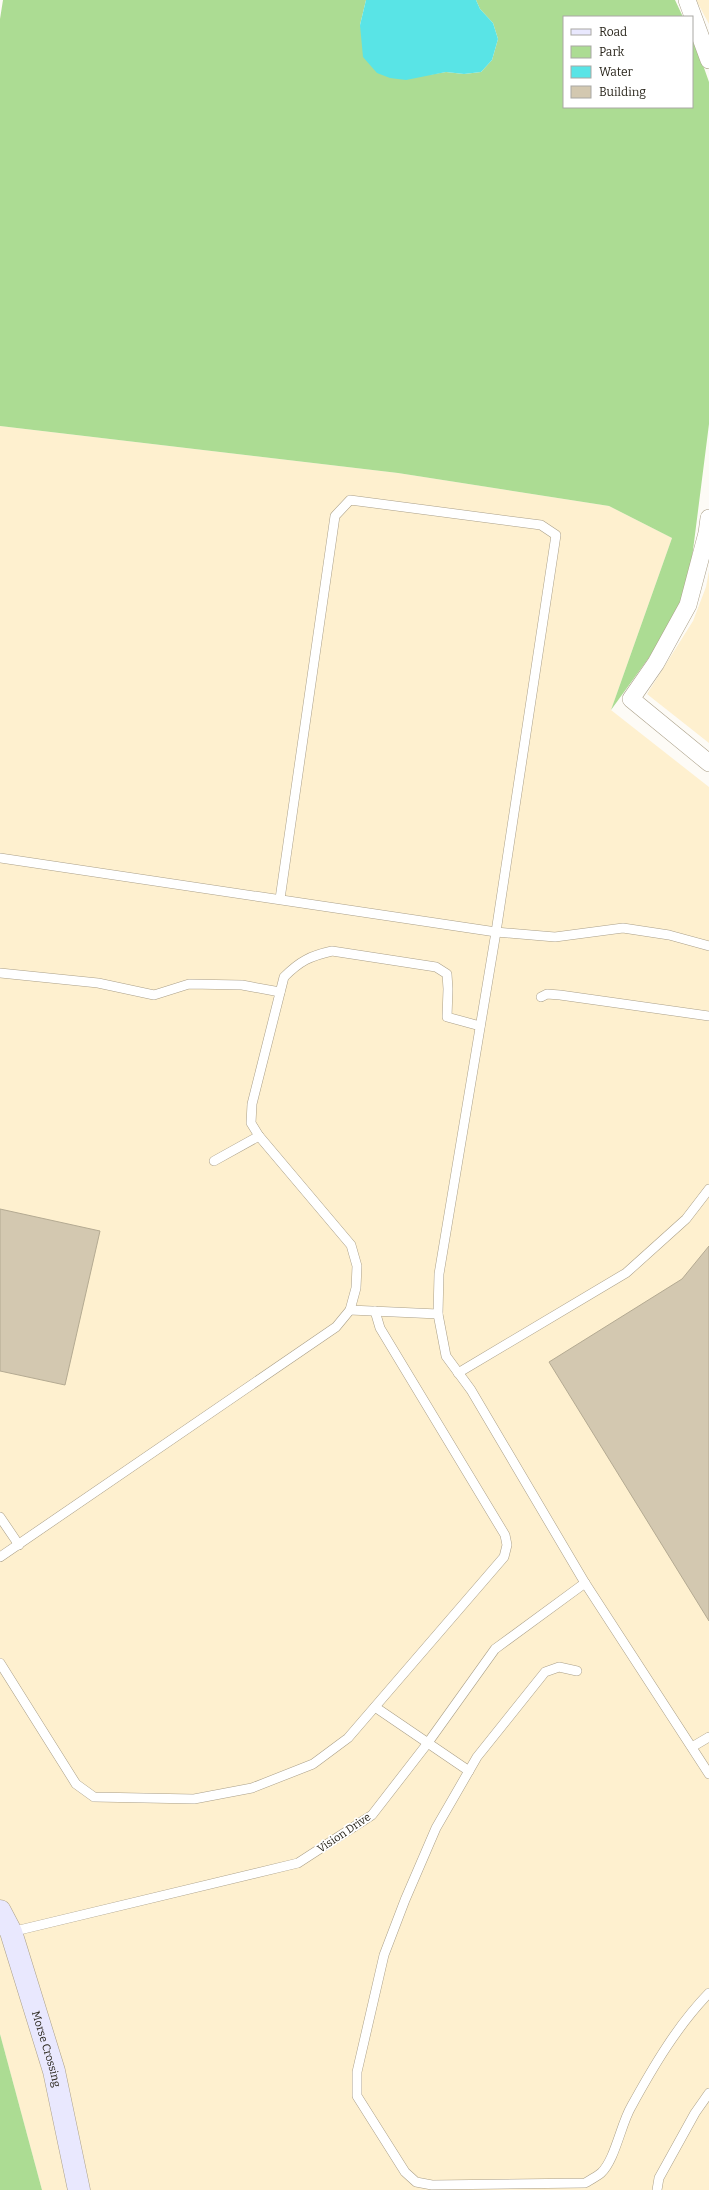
<svg xmlns="http://www.w3.org/2000/svg" width="709" height="2190" viewBox="0 0 709 2190" font-family="Bitter,serif">
<style>
.built{fill:#fef0cf}
.green{fill:#acdc93}
.water{fill:#59e4e6}
.building{fill:#d3c8b0;stroke:#b4aa92}
.lines{fill:none;stroke-linecap:round;stroke-linejoin:round}
.lane-casing{stroke:#aa9f88;stroke-width:10}
.street-casing{stroke:#aa9f88;stroke-width:18}
.secondary-casing{stroke:#aa9f88;stroke-width:23}
.lane{stroke:#fff;stroke-width:9}
.street{stroke:#fff;stroke-width:17}
.secondary{stroke:#e9e8fe;stroke-width:22}
.labels{text-anchor:middle;dominant-baseline:central;stroke-width:3.5;stroke-linejoin:round;paint-order:stroke}
.street-label{font-size:11px;fill:#29251b;stroke:#fff}
</style>
<rect width="100%" height="100%" fill="#fdfbf6"/>
<g class="built">
<path d="M 696,0 L 709,0 L 709,24 Z"/>
<path d="M 0,426 L 398,473 L 609,506 L 672,538 L 611,710 L 709,787 L 709,2190 L 42,2190 L 0,2034 Z"/>
<path d="M 709,571 L 709,743 L 647,694 L 693,621 L 706,587 Z"/>
</g>
<g class="green">
<path d="M 3,0 L 366,0 L 360,25 L 428,75 L 446,72 L 464,74 L 481,72 L 492,60 L 498,39 L 493,23 L 480,9 L 476,0 L 675,0 L 683,17 L 564,17 L 564,107 L 692,107 L 692,34 L 709,82 L 709,424 L 691,566 L 678,610 L 658,645 L 611,710 L 672,538 L 609,506 L 398,473 L 0,426 L 0,19 Z"/>
<path d="M 0,2034 L 42,2190 L 0,2190 Z"/>
</g>
<path class="water" d="M 366,0 L 476,0 L 480,9 L 493,23 L 498,39 L 492,60 L 481,72 L 464,74 L 446,72 L 406,80 L 390,78 L 377,73 L 363,57 L 360,25 Z"/>
<g class="building">
<path d="M 0,1209 L 100,1231 L 65,1385 L 0,1371 Z"/>
<path d="M 709,1246 L 709,1621 L 549,1362 L 682,1279 Z"/>
</g>
<g class="lines">
<defs>
<g id="lane">
<path d="M 0,858 L 496,932 L 555,937 L 623,928 L 669,935 L 709,946"/>
<path d="M 280,899 L 335,516 L 350,500 L 541,525 L 556,535 L 496,932 L 439,1274 L 438,1314 L 446,1356 L 471,1390 L 585,1583 L 709,1774"/>
<path d="M 0,973 L 98,983 L 154,995 L 189,984 L 242,985 L 280,992"/>
<path d="M 541,997 L 547,994 L 560,995 L 709,1016"/>
<path d="M 214,1161 L 259,1136"/>
<path d="M 350,1310 L 438,1314"/>
<path d="M 458,1373 L 626,1273 L 686,1219 L 709,1189"/>
<path d="M 0,1517 L 19,1545"/>
<path d="M 0,1557 L 336,1327 L 350,1310 L 356,1288 L 357,1266 L 351,1245 L 259,1136 L 251,1123 L 252,1104 L 284,977 C 300,961 310,956 332,951 L 436,967 L 447,974 L 448,989 L 447,1017 L 480,1026"/>
<path d="M 0,1663 L 76,1784 L 94,1797 L 194,1799 L 252,1788 L 313,1764 L 348,1738 L 504,1557 L 507,1545 L 505,1535 L 380,1328 L 375,1311"/>
<path d="M 577,1671 L 559,1667 L 545,1672 L 477,1757 L 436,1828 L 405,1900 L 384,1955 L 357,2072 L 357,2096 L 405,2172 L 416,2182 L 432,2185 L 585,2183 C 590,2180 596,2177 601,2173 C 615,2160 621,2124 631,2107 C 653,2067 677,2026 709,1993"/>
<path d="M 375,1707 L 469,1771"/>
<path d="M 692,1747 L 709,1737"/>
<path d="M 11,1932 L 298,1863 L 372,1815 L 427,1744 L 495,1649 L 585,1583"/>
<path d="M 657,2190 L 659,2178 L 695,2113 L 709,2093"/>
</g>
<g id="street">
<path d="M 687,0 L 709,60"/>
<path d="M 709,518 L 707,533 L 688,605 L 656,663 L 631,699 L 709,763"/>
</g>
<g id="secondary">
<path id="s1" d="M 0,1911 L 11,1932 L 54,2071 L 79,2190"/>
</g>
</defs>
<use href="#lane" class="lane-casing"/>
<use href="#street" class="street-casing"/>
<use href="#secondary" class="secondary-casing"/>
<use href="#lane" class="lane"/>
<use href="#street" class="street"/>
<use href="#secondary" class="secondary"/>
</g>
<g class="labels">
<g class="street-label">
<text transform="translate(344 1833) rotate(-34)">Vision Drive</text>
<text stroke="none"><textPath href="#s1" startOffset="146">Morse Crossing</textPath></text>
</g>
</g>
<rect x="563" y="16" width="130" height="92" fill="#ffffff" stroke="#a9a8a4"/>
<rect x="571" y="29" width="20" height="6" fill="#e9e8fe" stroke="#a9a8a4"/>
<text x="599" y="36" font-size="12" fill="#29251b">Road</text>
<rect x="571" y="46" width="20" height="12" fill="#acdc93" stroke="#a9a8a4"/>
<text x="599" y="56" font-size="12" fill="#29251b">Park</text>
<rect x="571" y="66" width="20" height="12" fill="#59e4e6" stroke="#a9a8a4"/>
<text x="599" y="76" font-size="12" fill="#29251b">Water</text>
<rect x="571" y="86" width="20" height="12" fill="#d3c8b0" stroke="#a9a8a4"/>
<text x="599" y="96" font-size="12" fill="#29251b">Building</text>
</svg>
